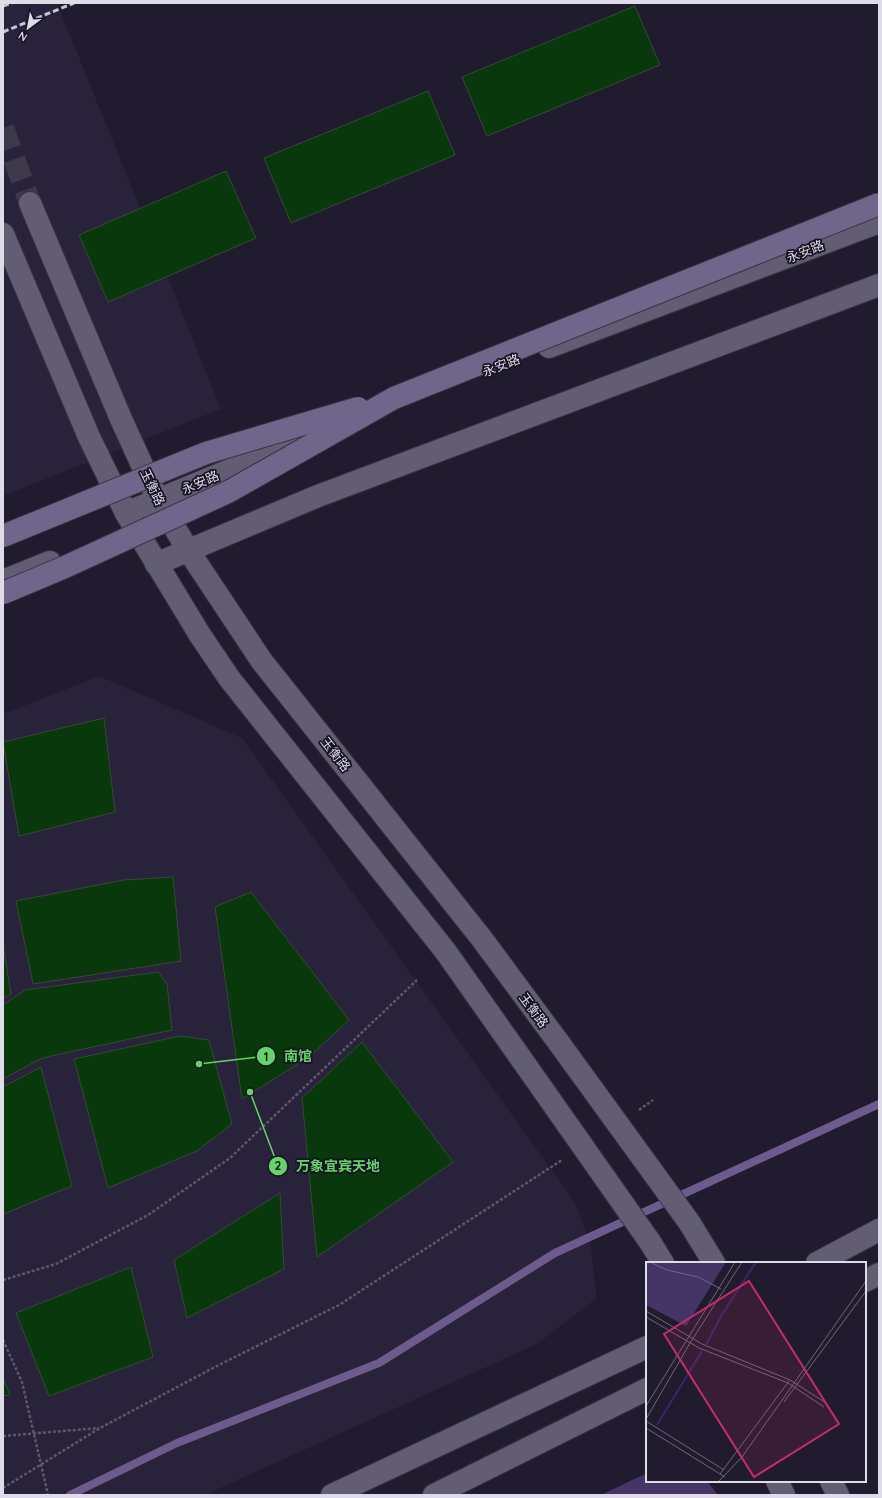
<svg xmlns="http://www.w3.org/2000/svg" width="882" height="1498" viewBox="0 0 882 1498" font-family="Quicksand,'Noto Sans SC',sans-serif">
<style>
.built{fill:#29223b}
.green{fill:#443566}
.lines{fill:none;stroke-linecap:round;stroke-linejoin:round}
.stream{stroke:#6d5b8d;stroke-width:8}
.building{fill:#08380c;stroke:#374837}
.tertiary-tunnel{stroke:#3d384a;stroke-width:22;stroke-dasharray:22 11;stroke-linecap:butt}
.pedestrian-casing{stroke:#393444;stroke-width:24}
.minor-casing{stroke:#393444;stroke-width:24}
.tertiary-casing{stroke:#393444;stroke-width:24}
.path{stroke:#5d5869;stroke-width:2.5;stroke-dasharray:3 2;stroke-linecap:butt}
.pedestrian{stroke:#625d73;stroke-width:22}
.minor{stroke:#625d73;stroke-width:22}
.tertiary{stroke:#625d73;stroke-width:22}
.rail{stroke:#c8c4d2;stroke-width:3;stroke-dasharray:6 3;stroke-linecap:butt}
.tertiary-bridge-casing{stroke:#393444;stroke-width:24;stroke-linecap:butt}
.secondary-bridge-casing{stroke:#393444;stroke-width:24;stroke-linecap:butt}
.path-bridge{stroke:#5d5869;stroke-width:2.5;stroke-dasharray:3 2;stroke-linecap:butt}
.tertiary-bridge{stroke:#625d73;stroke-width:22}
.secondary-bridge{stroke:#70668b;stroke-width:22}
.labels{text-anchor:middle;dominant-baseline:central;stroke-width:3.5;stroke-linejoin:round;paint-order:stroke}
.street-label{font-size:13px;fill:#dfdce9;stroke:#171224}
.inset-river{fill:none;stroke:#3c2465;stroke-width:2}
.inset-road{fill:none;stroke:#6c6879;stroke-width:1}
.view{fill:#c52c69;fill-opacity:0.15;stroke:#c52c69;stroke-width:2}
.inset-edge{fill:none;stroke:#dfdce9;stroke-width:2}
.leader{fill:none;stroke:#64d468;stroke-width:1.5}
.callout-dot{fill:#64d468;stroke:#171224;stroke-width:1.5}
.mark-label{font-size:12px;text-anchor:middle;font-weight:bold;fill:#111}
.callout-label{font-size:14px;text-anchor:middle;font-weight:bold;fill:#64d468;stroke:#171224;stroke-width:3.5;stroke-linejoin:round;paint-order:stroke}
</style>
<rect width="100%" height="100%" fill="#201b2e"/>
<g class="built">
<path d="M 3,3 L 57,3 L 221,409 L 3,496 Z"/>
<path d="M 99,676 L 242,738 L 576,1204 L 591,1248 L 597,1298 L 537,1344 L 205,1495 L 3,1495 L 3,714 Z"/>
</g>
<path class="green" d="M 647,1473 L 647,1481 L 707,1481 L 718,1495 L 601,1495 Z"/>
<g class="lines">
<path class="stream" d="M 70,1495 L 177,1443 L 379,1363 L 555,1253 L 879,1104"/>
</g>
<g class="building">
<path d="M 635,6 L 660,65 L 487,136 L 462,77 Z"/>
<path d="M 428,91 L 455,155 L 291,223 L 264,158 Z"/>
<path d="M 226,171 L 256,238 L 108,302 L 79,235 Z"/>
<path d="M 104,718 L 115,812 L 19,836 L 3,742 Z"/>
<path d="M 173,877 L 181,961 L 33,984 L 16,901 L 123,880 Z"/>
<path d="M 251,892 L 349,1020 L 309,1057 L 242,1099 L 215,907 Z"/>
<path d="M 3,945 L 11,994 L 3,998 Z"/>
<path d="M 158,972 L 167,984 L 172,1030 L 51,1056 L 38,1060 L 3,1079 L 3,1005 L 25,990 Z"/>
<path d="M 180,1036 L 209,1040 L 232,1124 L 197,1151 L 108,1188 L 74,1059 Z"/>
<path d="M 362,1042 L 453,1162 L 317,1257 L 302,1098 Z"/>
<path d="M 41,1067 L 72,1186 L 3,1214 L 3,1087 Z"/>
<path d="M 280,1193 L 284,1269 L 187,1318 L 174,1260 Z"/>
<path d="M 131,1267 L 153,1357 L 49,1396 L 16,1313 Z"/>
<path d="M 3,1378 L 10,1395 L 3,1396 Z"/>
</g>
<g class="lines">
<path class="tertiary-tunnel" d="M 3,128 L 30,203"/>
<defs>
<path id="pedestrian" d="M 3,581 L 50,562"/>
<g id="minor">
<path d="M 817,1263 L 879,1230"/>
<path d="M 865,1281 L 879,1274"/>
<path d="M 332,1495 L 647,1347"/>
<path d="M 434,1495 L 647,1389"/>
</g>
<g id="tertiary">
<path d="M 30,203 L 121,419 L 158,500 L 188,550 L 261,660 L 482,939 L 559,1043"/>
<path d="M 3,234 L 89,437 L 126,513 L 200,635 L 229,678 L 446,952 L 527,1067"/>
<path d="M 549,347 L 879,222"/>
<path d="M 126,513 L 317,434"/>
<path d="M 156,564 L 318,496 L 879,285"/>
<path d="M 689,1222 L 714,1263"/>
<path d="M 650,1242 L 663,1263"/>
<path d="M 777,1481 L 784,1495"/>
<path d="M 831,1481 L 838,1495"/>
</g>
</defs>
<use href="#pedestrian" class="pedestrian-casing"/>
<use href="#minor" class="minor-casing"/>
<use href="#tertiary" class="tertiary-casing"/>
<g class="path">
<path d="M 639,1110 L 653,1100"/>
<path d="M 3,1280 L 56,1264 L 148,1215 L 230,1158 L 417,980"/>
<path d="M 3,1436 L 99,1428"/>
<path d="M 3,1488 L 100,1428 L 215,1367 L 339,1305 L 562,1160"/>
</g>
<use href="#pedestrian" class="pedestrian"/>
<use href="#minor" class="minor"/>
<use href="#tertiary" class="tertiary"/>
<g class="rail">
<path d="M 3,6 L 12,3"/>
<path d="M 3,32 L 74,3"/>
</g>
<defs>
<g id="tertiary-bridge">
<path d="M 559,1043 L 689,1222"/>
<path d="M 527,1067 L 650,1242"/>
</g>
<g id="secondary-bridge">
<path d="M 3,536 L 206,453 L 358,408"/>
<path d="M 3,593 L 65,567 L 228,492 L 394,398 L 879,204"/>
</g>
</defs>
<use href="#tertiary-bridge" class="tertiary-bridge-casing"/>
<use href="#secondary-bridge" class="secondary-bridge-casing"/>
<path class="path-bridge" d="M 3,1340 L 22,1382 L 48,1495"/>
<use href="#tertiary-bridge" class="tertiary-bridge"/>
<use href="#secondary-bridge" class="secondary-bridge"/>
</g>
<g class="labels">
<g class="street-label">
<text transform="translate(805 251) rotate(-21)">永安路</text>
<text transform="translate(501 365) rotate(-21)">永安路</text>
<text transform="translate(200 482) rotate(-23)">永安路</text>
<text transform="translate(153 487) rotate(64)">玉衡路</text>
<text transform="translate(336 754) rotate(52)">玉衡路</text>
<text transform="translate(534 1010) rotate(54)">玉衡路</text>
</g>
</g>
<g transform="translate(646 1262)">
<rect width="220" height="220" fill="#201b2e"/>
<path d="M 0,0 L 80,0 L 40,64 L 0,43 Z" fill="#443566"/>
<path class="inset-river" d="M 60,83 L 75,54 L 110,0M 11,163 L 56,89"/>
<path class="inset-road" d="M 4,0 L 21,8 L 52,15 L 75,27M 0,49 L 56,82 L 144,118 L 180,141M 0,55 L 53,86 L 142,121 L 178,145M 138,140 L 220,29M 0,144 L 89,0M 0,157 L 44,81 L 96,0M 0,159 L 78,208M 0,166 L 79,215M 74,212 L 143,119M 72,220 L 96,195 L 220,19"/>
<path class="view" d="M 103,19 L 193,162 L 108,215 L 18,72 Z"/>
<rect width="220" height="220" class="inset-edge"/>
</g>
<path class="leader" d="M199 1064L266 1056M250 1092L278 1166"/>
<g class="callout-dot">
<circle cx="199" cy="1064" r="4"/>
<circle cx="250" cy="1092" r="4"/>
<circle cx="266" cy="1056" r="10"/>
<circle cx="278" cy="1166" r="10"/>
</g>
<g class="mark-label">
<text x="266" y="1061">1</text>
<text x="278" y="1170">2</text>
</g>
<g class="callout-label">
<text x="298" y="1061">南馆</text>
<text x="338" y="1171">万象宜宾天地</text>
</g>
<rect width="882" height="1498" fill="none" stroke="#dfdce9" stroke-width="8"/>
<g transform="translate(28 28) rotate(212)" stroke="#171224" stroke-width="3" paint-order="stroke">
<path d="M0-3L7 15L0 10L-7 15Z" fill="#dfdce9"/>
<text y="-6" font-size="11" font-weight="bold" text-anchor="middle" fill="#dfdce9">N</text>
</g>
</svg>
